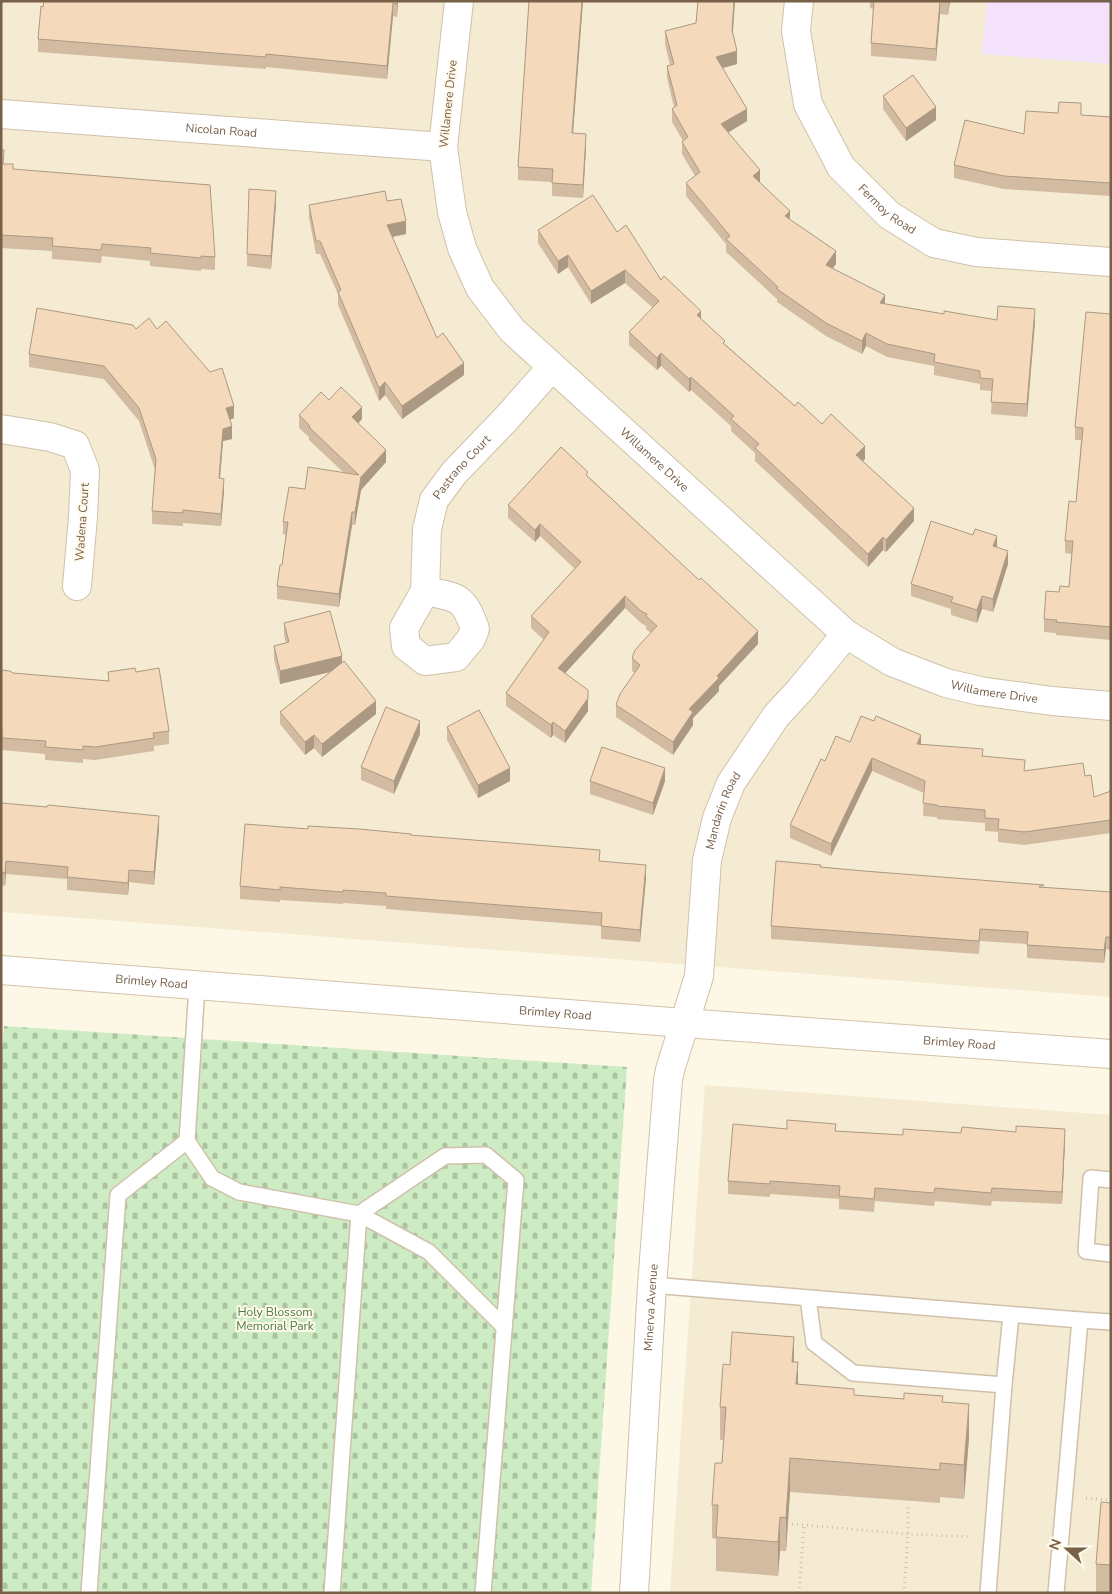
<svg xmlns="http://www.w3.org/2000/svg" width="1112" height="1594" viewBox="0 0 1112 1594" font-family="'Nunito Sans',sans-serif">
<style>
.residential{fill:#f5ebd3}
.education{fill:#f4e2fa}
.cemetery{fill:url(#cemetery-stones)}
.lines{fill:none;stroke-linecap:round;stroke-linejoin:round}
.service-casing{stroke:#d0c0ab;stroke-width:18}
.minor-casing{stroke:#d0c0ab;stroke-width:30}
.secondary-casing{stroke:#d3c2a8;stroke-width:30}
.path{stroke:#d9be9e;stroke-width:3;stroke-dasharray:1 4;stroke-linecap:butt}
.service{stroke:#fff;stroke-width:15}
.minor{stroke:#fff;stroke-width:28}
.secondary{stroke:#fff;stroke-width:28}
.wall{fill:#d2bba1}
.shaded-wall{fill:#ab9983}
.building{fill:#f4dabb;stroke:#ab9983}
.labels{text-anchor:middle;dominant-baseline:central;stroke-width:4;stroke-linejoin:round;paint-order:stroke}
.street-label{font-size:12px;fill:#786049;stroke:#fffaec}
.park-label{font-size:12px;fill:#497e40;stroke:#fffaec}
</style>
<defs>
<pattern id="cemetery-stones" width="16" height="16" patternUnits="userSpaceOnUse" patternTransform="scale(1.25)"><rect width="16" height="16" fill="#cdecc3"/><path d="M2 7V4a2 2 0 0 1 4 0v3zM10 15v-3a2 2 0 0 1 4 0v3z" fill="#abc3a0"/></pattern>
</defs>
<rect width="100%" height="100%" fill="#fdf7e5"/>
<g class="residential">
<path d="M 1,1 L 987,1 L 983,54 L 1111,64 L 1111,997 L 1,912 Z"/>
<path d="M 705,1085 L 1111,1115 L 1111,1593 L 670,1593 Z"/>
</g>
<path class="education" d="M 987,1 L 1111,1 L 1111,64 L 982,54 Z"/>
<path class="cemetery" d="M 4,1026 L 627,1067 L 591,1593 L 1,1593 L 1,1064 Z"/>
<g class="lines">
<defs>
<g id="service">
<path d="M 187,1141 L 212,1178 L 239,1192 L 359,1214 L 429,1252 L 504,1327"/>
<path d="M 1111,1180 L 1091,1178 L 1086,1251 L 1111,1254"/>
<path d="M 652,1285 L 1080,1320 L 1056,1593"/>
<path d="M 808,1298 L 814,1343 L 853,1373 L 1004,1385"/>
<path d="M 1080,1320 L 1111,1322"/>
<path d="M 89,1593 L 118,1195 L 187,1141 L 197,986"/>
<path d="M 332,1593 L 359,1214 L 445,1156 L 486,1155 L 516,1180 L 483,1593"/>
<path d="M 988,1593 L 1004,1385 L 1011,1315"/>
</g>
<g id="minor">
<path id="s1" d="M 459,1 L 443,147 L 452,212 L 462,248 L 480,288 L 512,330 L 846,634 L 892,662 L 946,683 L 980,691 L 1052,701 L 1111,706"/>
<path id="s2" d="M 799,1 L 796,31 L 808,104 L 841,167 L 889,215 L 934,243 L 976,252 L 1111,262"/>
<path id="s3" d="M 1,114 L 443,147"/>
<path d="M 1,429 L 50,437 L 75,445 L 85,470 L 83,517 L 77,586"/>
<path id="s4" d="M 425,591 L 427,529 L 434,500 L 454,473 L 505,420 L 552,367"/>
<path d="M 425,591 C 458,598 463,595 475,629 L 471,639 L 456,657 L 425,661 L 406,646 L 404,628 Z"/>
<path id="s5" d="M 634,1593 L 652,1285 L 668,1080 L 670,1070 L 699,976 L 707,860 L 717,818 L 731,783 L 776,716 L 800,690 L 846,634"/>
</g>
<g id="secondary">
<path id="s6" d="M 1,970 L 684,1023 L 1111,1054"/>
</g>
</defs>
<use href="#service" class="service-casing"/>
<use href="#minor" class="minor-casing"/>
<use href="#secondary" class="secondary-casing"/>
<g class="path">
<path d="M 1086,1498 L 1111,1500"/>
<path d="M 792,1524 L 908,1534 L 971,1537"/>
<path d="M 799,1593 L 804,1525"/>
<path d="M 904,1593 L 908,1534 L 908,1504"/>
</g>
<use href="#service" class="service"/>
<use href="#minor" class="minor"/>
<use href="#secondary" class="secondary"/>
</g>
<g class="wall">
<path d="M 398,1 L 397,17 L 393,16 L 387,79 L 266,67 L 266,69 L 38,52 L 38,39 L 43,7 Z"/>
<path d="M 529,1 L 583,1 L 573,133 L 586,147 L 583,198 L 552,196 L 552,182 L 518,180 L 518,167 Z"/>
<path d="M 698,1 L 735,1 L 733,33 L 737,64 L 722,68 L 747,121 L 728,132 L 760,183 L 790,219 L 836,264 L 833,268 L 885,304 L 944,314 L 997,320 L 1035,322 L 1027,417 L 991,414 L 992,391 L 980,390 L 980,384 L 934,375 L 934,366 L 887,357 L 866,346 L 862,354 L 826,336 L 777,302 L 777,299 L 726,252 L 726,244 L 686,196 L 686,183 L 695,176 L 682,154 L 682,142 L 683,141 L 672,122 L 672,109 L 674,107 L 667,78 L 667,66 L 670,65 L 665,44 L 665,31 L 696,23 Z"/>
<path d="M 870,1 L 950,1 L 948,15 L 940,14 L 936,61 L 871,56 L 871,43 L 873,9 L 870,8 Z"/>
<path d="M 883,96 L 936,120 L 906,141 L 883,109 Z"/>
<path d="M 1081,115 L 1111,117 L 1111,196 L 1004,189 L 954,178 L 954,165 L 1024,134 Z"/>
<path d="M 1,150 L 4,164 L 13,169 L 215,257 L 215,270 L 201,269 L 201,271 L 150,266 L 150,261 L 102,256 L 101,263 L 52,259 L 52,251 L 1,248 Z"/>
<path d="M 387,201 L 406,234 L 392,237 L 437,338 L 464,375 L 402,419 L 385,395 L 379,401 L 338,305 L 338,294 L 320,254 L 316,254 L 309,218 L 309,205 Z"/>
<path d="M 276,204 L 271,269 L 247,266 L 247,254 Z"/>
<path d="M 538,230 L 617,232 L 661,280 L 701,319 L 725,344 L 795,406 L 822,424 L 865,459 L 863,461 L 914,521 L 886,552 L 883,550 L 868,567 L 755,461 L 755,453 L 731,431 L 731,426 L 691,390 L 689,392 L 661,366 L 657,370 L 629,345 L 629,332 L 653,308 L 625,283 L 591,304 L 568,267 L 558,274 L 538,243 Z"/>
<path d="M 1111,314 L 1111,640 L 1056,635 L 1056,633 L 1044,632 L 1044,619 L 1059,592 L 1069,587 L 1072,554 L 1065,553 L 1065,541 L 1076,502 L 1081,440 L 1075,440 L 1075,427 Z"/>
<path d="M 136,329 L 234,418 L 230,420 L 232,439 L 223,441 L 220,478 L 224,491 L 221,526 L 183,523 L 183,526 L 152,524 L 152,511 L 155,470 L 139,421 L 104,379 L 29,367 L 29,354 Z"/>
<path d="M 329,400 L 362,419 L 358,423 L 386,462 L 361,490 L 355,525 L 352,525 L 339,607 L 277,599 L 277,586 L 282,565 L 286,535 L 283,534 L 283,522 L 305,489 L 343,472 L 309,440 L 309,437 L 299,428 L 299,415 Z"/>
<path d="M 588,476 L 758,644 L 719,686 L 719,691 L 693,718 L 693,725 L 673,755 L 616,717 L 616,705 L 635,673 L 632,671 L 632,658 L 651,633 L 646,629 L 646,626 L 641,623 L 625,608 L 565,673 L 588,711 L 565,743 L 553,735 L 551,738 L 506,706 L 506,693 L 544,640 L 531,628 L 531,616 L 575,569 L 540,536 L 535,542 L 508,518 L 508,505 Z"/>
<path d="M 997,547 L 1008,564 L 993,612 L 982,609 L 977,623 L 951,615 L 951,609 L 911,596 L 911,584 Z"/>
<path d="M 284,623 L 342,663 L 376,714 L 322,757 L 314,748 L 305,755 L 280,724 L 280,712 L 331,672 L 280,684 L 274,659 L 274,646 L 286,643 L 284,636 Z"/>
<path d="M 1,670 L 13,673 L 108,681 L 108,672 L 136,672 L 169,731 L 169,744 L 154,746 L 154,751 L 95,760 L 83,759 L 83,763 L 45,760 L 45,754 L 2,750 L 2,743 L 1,743 Z"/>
<path d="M 874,721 L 921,744 L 983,756 L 1025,771 L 1085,776 L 1094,797 L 1111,791 L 1111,833 L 1024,845 L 998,842 L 998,832 L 985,831 L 985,823 L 937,819 L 937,817 L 923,816 L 924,793 L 872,771 L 831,856 L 790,838 L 790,825 L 825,761 L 850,742 Z"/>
<path d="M 447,727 L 510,781 L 478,798 L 447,740 Z"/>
<path d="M 420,734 L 394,794 L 361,780 L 361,767 Z"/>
<path d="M 590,781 L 665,781 L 653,815 L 590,794 Z"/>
<path d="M 1,803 L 159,829 L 154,885 L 129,882 L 128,895 L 67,890 L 67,879 L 6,874 L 5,886 L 1,885 Z"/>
<path d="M 308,829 L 411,835 L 600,862 L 646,878 L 640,942 L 601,939 L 601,926 L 386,909 L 386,906 L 343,903 L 343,904 L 280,900 L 280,902 L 240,899 L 240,886 Z"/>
<path d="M 821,867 L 1044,888 L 1111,892 L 1111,950 L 1106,949 L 1104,963 L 1027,958 L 1027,944 L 980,941 L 979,954 L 771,939 L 771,926 Z"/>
<path d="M 787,1129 L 836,1131 L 903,1135 L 1065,1142 L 1062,1204 L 992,1201 L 991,1206 L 935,1201 L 934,1206 L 875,1201 L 874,1212 L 839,1209 L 839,1199 L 770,1194 L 770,1197 L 728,1194 L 728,1181 Z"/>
<path d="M 794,1362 L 798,1384 L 854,1395 L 943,1402 L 969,1438 L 964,1499 L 940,1497 L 940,1503 L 790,1492 L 786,1551 L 780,1551 L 778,1576 L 716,1571 L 716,1539 L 712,1538 L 712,1505 L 722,1463 L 724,1440 L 720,1440 L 720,1407 L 730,1365 Z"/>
<path d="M 1111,1503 L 1111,1593 L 1096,1593 L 1096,1564 Z"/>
</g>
<g class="shaded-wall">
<path d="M 397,1 L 398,1 L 397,17 Z"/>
<path d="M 582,1 L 583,1 L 572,146 L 572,133 Z"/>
<path d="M 734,1 L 735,1 L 732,43 L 732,30 Z"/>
<path d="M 940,1 L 940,14 L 936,61 L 936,49 Z"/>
<path d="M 949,1 L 950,1 L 948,15 Z"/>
<path d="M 393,3 L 393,16 L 387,79 L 387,66 Z"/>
<path d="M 737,51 L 737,64 L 716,70 L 716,57 Z"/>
<path d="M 936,107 L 936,120 L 906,141 L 906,128 Z"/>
<path d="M 747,109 L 747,121 L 721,137 L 721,124 Z"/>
<path d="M 586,134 L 586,147 L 583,198 L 583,185 Z"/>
<path d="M 760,170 L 760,183 L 753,176 Z"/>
<path d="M 276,191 L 276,204 L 271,269 L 271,256 Z"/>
<path d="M 790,211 L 790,223 L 785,216 Z"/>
<path d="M 406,221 L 406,234 L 387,238 L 387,225 Z"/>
<path d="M 836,251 L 836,264 L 826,277 L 826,265 Z"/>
<path d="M 568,255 L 568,267 L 558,274 L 558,261 Z"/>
<path d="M 625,270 L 625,283 L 591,304 L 591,291 Z"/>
<path d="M 885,295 L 885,307 L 880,303 Z"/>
<path d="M 1035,309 L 1035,322 L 1027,417 L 1027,404 Z"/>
<path d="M 701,311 L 701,323 L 697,315 Z"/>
<path d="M 866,333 L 866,346 L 862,354 L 862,341 Z"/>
<path d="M 661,353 L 661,366 L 657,370 L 657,358 Z"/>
<path d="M 464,363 L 464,375 L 402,419 L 402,406 Z"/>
<path d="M 691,377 L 691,390 L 689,392 L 689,379 Z"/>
<path d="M 385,382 L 385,395 L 379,401 L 379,388 Z"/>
<path d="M 234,406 L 234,418 L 226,421 L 226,408 Z"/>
<path d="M 362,407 L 362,419 L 352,430 L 352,417 Z"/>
<path d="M 232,426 L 232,439 L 223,441 L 219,491 L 219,478 L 223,429 Z"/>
<path d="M 865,446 L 865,459 L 856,467 L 856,455 Z"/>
<path d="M 386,450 L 386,462 L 361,490 L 355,525 L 355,512 L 361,477 Z"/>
<path d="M 224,479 L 224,491 L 221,526 L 221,514 Z"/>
<path d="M 914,508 L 914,521 L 886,552 L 886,540 Z"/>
<path d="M 352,512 L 352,525 L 339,607 L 339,594 Z"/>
<path d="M 540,524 L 540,536 L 535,542 L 535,530 Z"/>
<path d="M 997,536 L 997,549 L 993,546 Z"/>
<path d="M 883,537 L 883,550 L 868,567 L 868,554 Z"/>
<path d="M 1008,551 L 1008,564 L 993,612 L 993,599 Z"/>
<path d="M 625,596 L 625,608 L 558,681 L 558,668 Z"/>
<path d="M 982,596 L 982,609 L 977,623 L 977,610 Z"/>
<path d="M 758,631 L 758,644 L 719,686 L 719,691 L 693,718 L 693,725 L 673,755 L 673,742 L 689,709 L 717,676 Z"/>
<path d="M 342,656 L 342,669 L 280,684 L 280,671 Z"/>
<path d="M 588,698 L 588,711 L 565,743 L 565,731 Z"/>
<path d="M 376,701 L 376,714 L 322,757 L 322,744 Z"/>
<path d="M 420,721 L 420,734 L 394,794 L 394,781 Z"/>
<path d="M 553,722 L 553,735 L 551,738 L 551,725 Z"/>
<path d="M 314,735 L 314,748 L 305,755 L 305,742 Z"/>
<path d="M 921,735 L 921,747 L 917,744 Z"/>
<path d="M 872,758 L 872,771 L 831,856 L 831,844 Z"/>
<path d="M 510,768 L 510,781 L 478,798 L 478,785 Z"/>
<path d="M 665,768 L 665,781 L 653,815 L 653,803 Z"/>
<path d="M 159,816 L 159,829 L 154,885 L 154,872 Z"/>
<path d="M 6,861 L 6,874 L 5,886 L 5,873 Z"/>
<path d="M 646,865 L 646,878 L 640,942 L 640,930 Z"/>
<path d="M 129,870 L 129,882 L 128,895 L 128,883 Z"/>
<path d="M 1106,937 L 1106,949 L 1104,963 L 1104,950 Z"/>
<path d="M 1065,1129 L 1065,1142 L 1062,1204 L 1062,1192 Z"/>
<path d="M 794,1337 L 794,1371 L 792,1362 Z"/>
<path d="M 798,1362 L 798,1396 L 796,1384 Z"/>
<path d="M 969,1404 L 969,1438 L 964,1499 L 964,1465 Z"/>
<path d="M 790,1458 L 790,1492 L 786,1551 L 786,1518 Z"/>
<path d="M 780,1517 L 780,1551 L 778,1576 L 778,1542 Z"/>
</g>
<g class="building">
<path d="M 44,1 L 397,1 L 397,4 L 393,3 L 387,66 L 266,54 L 266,57 L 38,39 L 41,6 L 43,7 Z"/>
<path d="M 529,1 L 582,1 L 572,133 L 586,134 L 583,185 L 552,183 L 553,169 L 518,167 Z"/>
<path d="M 698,1 L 734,1 L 732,30 L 737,51 L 716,57 L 747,109 L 721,124 L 760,170 L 753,176 L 790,211 L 785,216 L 836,251 L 826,265 L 885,295 L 880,303 L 944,314 L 944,311 L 997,320 L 998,306 L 1035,309 L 1027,404 L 991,402 L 993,379 L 980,378 L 980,371 L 934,362 L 935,354 L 887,344 L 866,333 L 862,341 L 826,323 L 777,289 L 778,287 L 726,239 L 730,236 L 686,183 L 700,172 L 682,142 L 688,137 L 672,109 L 677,105 L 667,66 L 674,64 L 665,31 L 696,23 Z"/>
<path d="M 874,1 L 949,1 L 948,2 L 940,1 L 936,49 L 871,43 Z"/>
<path d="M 913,75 L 936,107 L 906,128 L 883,96 Z"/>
<path d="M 1059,102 L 1081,103 L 1081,115 L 1111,117 L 1111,183 L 1004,176 L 954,165 L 965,120 L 1024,134 L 1026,111 L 1058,113 Z"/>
<path d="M 1,150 L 4,150 L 3,164 L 13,164 L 13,169 L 210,185 L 215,257 L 201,256 L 201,258 L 150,253 L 151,248 L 102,244 L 101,250 L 52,246 L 53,238 L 1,235 Z"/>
<path d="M 249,189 L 276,191 L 271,256 L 247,254 Z"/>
<path d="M 385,191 L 387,201 L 401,199 L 406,221 L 387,225 L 437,338 L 443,333 L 464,363 L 402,406 L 385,382 L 379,388 L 338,292 L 341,290 L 320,241 L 316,241 L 309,205 Z"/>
<path d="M 593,195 L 617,232 L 626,225 L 661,280 L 664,276 L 701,311 L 697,315 L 725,341 L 723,343 L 795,406 L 798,402 L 822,424 L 831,414 L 865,446 L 856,455 L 914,508 L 886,540 L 883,537 L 868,554 L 755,448 L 759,444 L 731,419 L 734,416 L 691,377 L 689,379 L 661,353 L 657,358 L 629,332 L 659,301 L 625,270 L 591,291 L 568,255 L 558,261 L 538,230 Z"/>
<path d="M 37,308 L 133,325 L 136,329 L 149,318 L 157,329 L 166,321 L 210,372 L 222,368 L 234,406 L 226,408 L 232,426 L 223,429 L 219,478 L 224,479 L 221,514 L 183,510 L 183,513 L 152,511 L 156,459 L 139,408 L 104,366 L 29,354 Z"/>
<path d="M 1086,312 L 1111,314 L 1111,627 L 1056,622 L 1057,620 L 1044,619 L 1046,591 L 1059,592 L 1060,586 L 1069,587 L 1073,541 L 1065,541 L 1069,501 L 1076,502 L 1083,428 L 1075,427 Z"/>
<path d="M 341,387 L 362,407 L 352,417 L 386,450 L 361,477 L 355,512 L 352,512 L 339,594 L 277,586 L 280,565 L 282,565 L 288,522 L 283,522 L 289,487 L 305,489 L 308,467 L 359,475 L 309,427 L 310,426 L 299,415 L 321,392 L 329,400 Z"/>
<path d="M 561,447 L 588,472 L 586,475 L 699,580 L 701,578 L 758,631 L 717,676 L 719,678 L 689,709 L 693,712 L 673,742 L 616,705 L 620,694 L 640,665 L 632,658 L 635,650 L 657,626 L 646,616 L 647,614 L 641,611 L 625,596 L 558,668 L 588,690 L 588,698 L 565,731 L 553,722 L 551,725 L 506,693 L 549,632 L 531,616 L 581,562 L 540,524 L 535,530 L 508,505 Z"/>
<path d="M 931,521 L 973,535 L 975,529 L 997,536 L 993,546 L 1008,551 L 993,599 L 982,596 L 977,610 L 951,602 L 953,597 L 911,584 Z"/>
<path d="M 330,611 L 342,656 L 280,671 L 274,646 L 289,642 L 284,623 Z"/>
<path d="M 344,661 L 376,701 L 322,744 L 314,735 L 305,742 L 280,712 Z"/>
<path d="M 135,668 L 136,672 L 159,668 L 169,731 L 153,733 L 154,738 L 95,747 L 83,746 L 83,750 L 45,747 L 46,741 L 2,738 L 2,730 L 1,730 L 1,670 L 10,671 L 13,673 L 109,681 L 108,672 Z"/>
<path d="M 386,707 L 420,721 L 394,781 L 361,767 Z"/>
<path d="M 479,710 L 510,768 L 478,785 L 447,727 Z"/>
<path d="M 861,716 L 874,721 L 876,716 L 921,735 L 917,744 L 983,749 L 982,756 L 1025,760 L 1024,771 L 1083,763 L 1085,776 L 1091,775 L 1094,797 L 1111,791 L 1111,820 L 1024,832 L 998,829 L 999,819 L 985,818 L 985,810 L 937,806 L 937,805 L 923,803 L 925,781 L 872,758 L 831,844 L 790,825 L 821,759 L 825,761 L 836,736 L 850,742 Z"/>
<path d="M 602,747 L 665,768 L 653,803 L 590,781 Z"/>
<path d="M 1,803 L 47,807 L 48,805 L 159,816 L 154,872 L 129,870 L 128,883 L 67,877 L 68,867 L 6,861 L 5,873 L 1,872 Z"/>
<path d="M 245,824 L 308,829 L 308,826 L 359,829 L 411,834 L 410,835 L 600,850 L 599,861 L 646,865 L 640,930 L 601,926 L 602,913 L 386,896 L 386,893 L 343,890 L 343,892 L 280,887 L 280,890 L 240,886 Z"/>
<path d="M 776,861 L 821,865 L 820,867 L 864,871 L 1044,885 L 1039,887 L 1111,892 L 1111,937 L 1106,937 L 1104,950 L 1027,945 L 1028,932 L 980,929 L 979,941 L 771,926 Z"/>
<path d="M 787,1120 L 836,1124 L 835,1131 L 903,1135 L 903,1129 L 961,1133 L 962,1127 L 1016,1132 L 1016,1126 L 1065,1129 L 1062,1192 L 992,1188 L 991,1193 L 935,1188 L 934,1193 L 875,1188 L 874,1199 L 839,1196 L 840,1186 L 770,1181 L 770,1184 L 728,1181 L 733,1124 L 787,1129 Z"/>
<path d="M 732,1332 L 794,1337 L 792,1362 L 798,1362 L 796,1384 L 854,1389 L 854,1395 L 904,1399 L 904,1393 L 943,1396 L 942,1402 L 969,1404 L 964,1465 L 940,1463 L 940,1470 L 790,1458 L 786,1518 L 780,1517 L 778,1542 L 716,1537 L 718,1505 L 712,1505 L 715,1463 L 722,1463 L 726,1407 L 720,1407 L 723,1364 L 730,1365 Z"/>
<path d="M 1101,1502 L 1111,1503 L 1111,1565 L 1096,1564 Z"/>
</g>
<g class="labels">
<g class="street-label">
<text transform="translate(448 104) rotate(-84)">Willamere Drive</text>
<text stroke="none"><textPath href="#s3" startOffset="221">Nicolan Road</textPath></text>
<text stroke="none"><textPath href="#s2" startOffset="238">Fermoy Road</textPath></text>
<text stroke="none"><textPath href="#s1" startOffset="539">Willamere Drive</textPath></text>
<text stroke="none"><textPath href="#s4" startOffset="135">Pastrano Court</textPath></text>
<text transform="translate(82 522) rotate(-86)">Wadena Court</text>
<text stroke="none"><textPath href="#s1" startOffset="959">Willamere Drive</textPath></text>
<text stroke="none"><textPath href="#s5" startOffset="791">Mandarin Road</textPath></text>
<text stroke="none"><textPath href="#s6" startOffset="151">Brimley Road</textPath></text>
<text stroke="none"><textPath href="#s6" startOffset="556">Brimley Road</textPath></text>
<text stroke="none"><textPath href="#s6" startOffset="961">Brimley Road</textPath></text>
<text stroke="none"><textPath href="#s5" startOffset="286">Minerva Avenue</textPath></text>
</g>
<g class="park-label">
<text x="275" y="1312">Holy Blossom<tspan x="275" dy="14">Memorial Park</tspan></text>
</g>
</g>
<rect width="1112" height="1594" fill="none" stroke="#786049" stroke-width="5"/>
<g transform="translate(1067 1549) rotate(291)" stroke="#fffaec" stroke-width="4" paint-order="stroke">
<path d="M0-4L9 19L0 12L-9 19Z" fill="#786049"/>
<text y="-8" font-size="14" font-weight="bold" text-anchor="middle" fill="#786049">N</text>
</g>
</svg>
